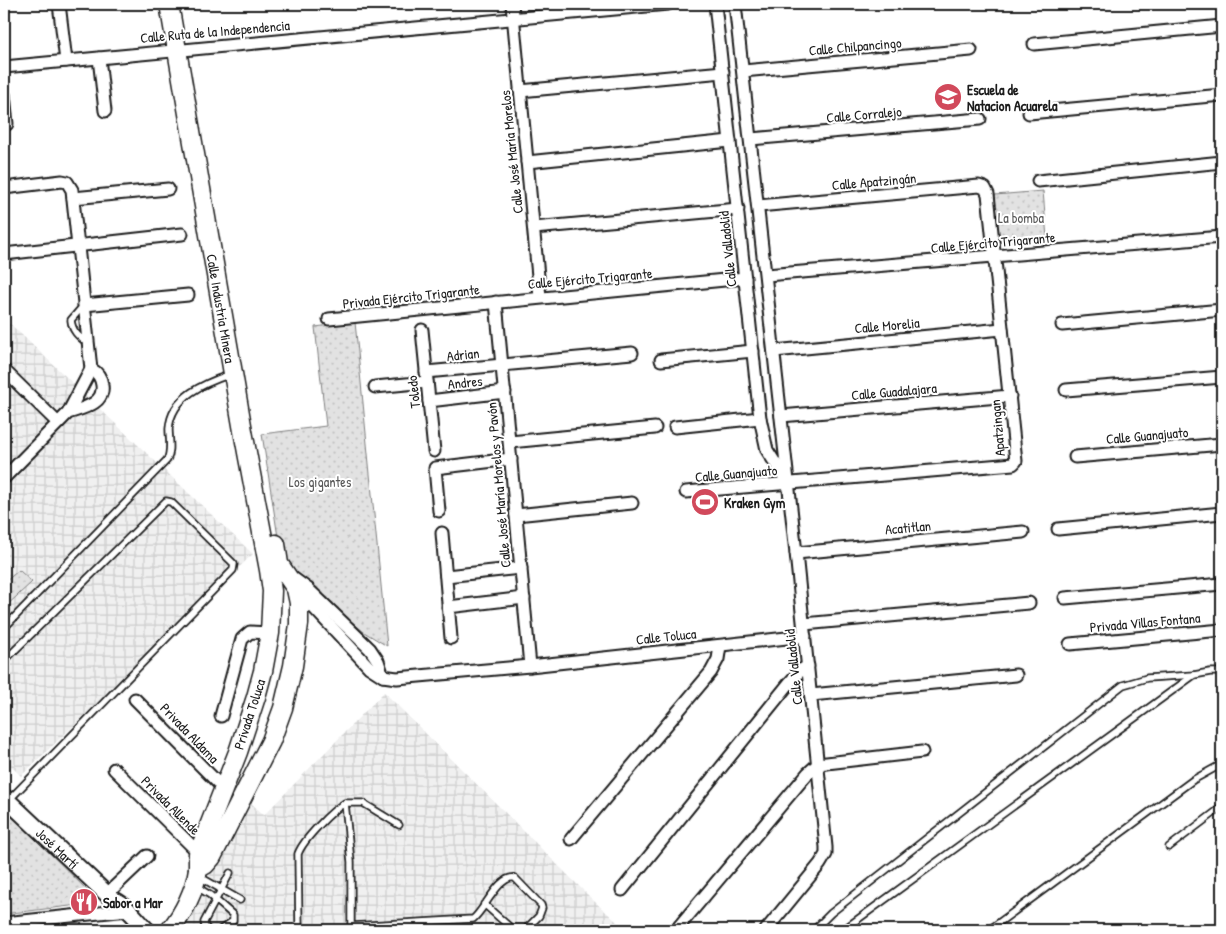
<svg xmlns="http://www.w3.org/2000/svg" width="1226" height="934" viewBox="0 0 1226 934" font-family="'Patrick Hand',sans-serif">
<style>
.industrial{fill:url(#industrial-grid)}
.park{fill:url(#park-dots);stroke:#7f7f7f}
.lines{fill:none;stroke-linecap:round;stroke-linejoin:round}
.service-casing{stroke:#1c1c1c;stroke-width:9}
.minor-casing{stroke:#1c1c1c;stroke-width:15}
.secondary-casing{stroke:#1c1c1c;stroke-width:19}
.primary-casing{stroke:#1c1c1c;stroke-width:21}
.service{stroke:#fff;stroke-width:5.5}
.minor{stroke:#fff;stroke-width:11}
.secondary{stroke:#fff;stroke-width:15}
.primary{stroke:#fff;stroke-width:18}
.labels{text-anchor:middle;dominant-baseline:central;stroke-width:4;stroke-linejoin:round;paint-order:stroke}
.street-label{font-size:14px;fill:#1c1c1c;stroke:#fff}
.poi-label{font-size:14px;font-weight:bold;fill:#1c1c1c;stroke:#fff;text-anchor:start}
.park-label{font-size:14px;fill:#575757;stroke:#fff}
</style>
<defs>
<pattern id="industrial-grid" width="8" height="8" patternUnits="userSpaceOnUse" patternTransform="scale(1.25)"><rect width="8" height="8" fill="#f0f0f0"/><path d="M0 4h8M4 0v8" fill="none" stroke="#cdcdcd"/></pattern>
<pattern id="park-dots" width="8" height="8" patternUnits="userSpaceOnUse" patternTransform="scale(1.25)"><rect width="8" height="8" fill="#e2e2e2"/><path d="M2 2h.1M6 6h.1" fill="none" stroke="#c1c1c1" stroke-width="1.8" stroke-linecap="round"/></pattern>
</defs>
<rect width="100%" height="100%" fill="#fff"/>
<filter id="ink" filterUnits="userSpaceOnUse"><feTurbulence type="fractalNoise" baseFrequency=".02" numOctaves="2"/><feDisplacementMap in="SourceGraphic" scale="10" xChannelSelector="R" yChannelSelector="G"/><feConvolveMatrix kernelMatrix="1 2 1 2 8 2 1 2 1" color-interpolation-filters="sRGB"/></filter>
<g filter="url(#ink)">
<g class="industrial">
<path d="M 4,318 L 253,554 L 21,776 L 4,759 Z"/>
<path d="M 384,692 L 595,902 L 626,930 L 180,930 L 250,802 L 264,815 Z"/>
</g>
<g class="park">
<path d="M 1043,191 L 1047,238 L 998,242 L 995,195 Z"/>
<path d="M 355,322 L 387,646 L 364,632 L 282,563 L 262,434 L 326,426 L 315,327 Z"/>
<path d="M 19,570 L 32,582 L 4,608 L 4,583 Z"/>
<path d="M 10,814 L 92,895 L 95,903 L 4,914 L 4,820 Z"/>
</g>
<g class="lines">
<defs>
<g id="service">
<path d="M 83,306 L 71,320 C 72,331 78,336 87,343"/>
<path d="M 4,628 L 167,460 C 172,451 169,439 169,429 C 171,396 205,383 231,374"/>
<path d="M 4,661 L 166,501 L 171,502 L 234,564 L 233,570 L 8,801"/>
<path d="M 345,803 L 363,803 L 399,825"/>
<path d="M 1169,847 L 1222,807"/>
<path d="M 200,877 L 240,900"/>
<path d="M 197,887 L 210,895 L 233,915 L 233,921 L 220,930"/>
<path d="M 484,904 L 513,930"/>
<path d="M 351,926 L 473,919 C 484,911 499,874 515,878 L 541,905 L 542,908 L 539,916 L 525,930"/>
<path d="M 208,930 L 205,927 L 204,922 L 230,873"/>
<path d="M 299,930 L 298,854 C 303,840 332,810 345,803 L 351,862 L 351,930"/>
<path d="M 814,930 L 831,913 L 1123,685 L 1147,678 L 1194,675"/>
<path d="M 843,930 L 1194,675 L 1210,672 L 1222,672"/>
<path d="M 989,930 L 1193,780 L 1222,764"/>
</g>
<g id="minor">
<path d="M 59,4 L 66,61"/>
<path d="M 512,4 L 540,297"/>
<path d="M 715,4 L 760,418 L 767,450 L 786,480"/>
<path d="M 735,4 L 796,553 L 826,847 L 826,854 L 820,864 L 766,930"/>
<path d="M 1034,44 L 1222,26"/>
<path d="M 99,58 L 105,111"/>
<path d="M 4,67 L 668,4"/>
<path d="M 743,71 L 971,50"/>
<path d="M 520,91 L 723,72"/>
<path d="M 4,94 L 7,124"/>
<path d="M 1029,113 L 1222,95"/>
<path d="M 751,139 L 980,119"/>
<path d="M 527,162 L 730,141"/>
<path d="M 1038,181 L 1222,162"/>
<path d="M 4,188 L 62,181 L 67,182 L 72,190 L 91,369"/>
<path d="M 73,198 L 168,189"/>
<path d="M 534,228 L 738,209"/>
<path d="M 4,254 L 182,234"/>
<path d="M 766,275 L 1222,237"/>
<path d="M 496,302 L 530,666"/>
<path d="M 84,305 L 188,295"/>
<path d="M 329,319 L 745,278"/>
<path d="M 1062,325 L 1222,310"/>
<path d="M 422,330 L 434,451"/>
<path d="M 774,351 L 1002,329"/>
<path d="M 661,360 L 753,351"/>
<path d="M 4,370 L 58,423"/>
<path d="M 426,372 L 632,353"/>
<path d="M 375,387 L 427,382"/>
<path d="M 1066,390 L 1222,377"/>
<path d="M 429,401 L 505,392"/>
<path d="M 781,416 L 1010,396"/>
<path d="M 675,427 L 760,418"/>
<path d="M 510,442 L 655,428"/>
<path d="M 1075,457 L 1222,444"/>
<path d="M 4,478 L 68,413 L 91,369 C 97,372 101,377 102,385 C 105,404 83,408 68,413"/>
<path d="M 686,492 L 1013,464 L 1016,461 L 988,194 L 985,188 L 979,186 L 758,206"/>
<path d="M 439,511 L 435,468 L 511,459"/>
<path d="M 516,515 L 632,503"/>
<path d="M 1058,529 L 1222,513"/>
<path d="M 442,533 L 451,638"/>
<path d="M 796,553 L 1023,532"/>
<path d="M 446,576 L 521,568"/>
<path d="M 293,578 L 308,589 L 370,649 L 378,661 L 383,676"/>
<path d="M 298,591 L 369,667 L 383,676 L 397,678 L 530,666 L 805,636"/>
<path d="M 1065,598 L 1222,584"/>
<path d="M 448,607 L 524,598"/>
<path d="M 804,624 L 1029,603"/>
<path d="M 1070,644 L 1222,630"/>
<path d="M 811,695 L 1016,675"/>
<path d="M 135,699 L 223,788"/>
<path d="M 221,716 L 242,639 L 250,632 L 270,633"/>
<path d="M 114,769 L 203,857"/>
<path d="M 571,839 L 711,672 L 718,659 L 720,646"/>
<path d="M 622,890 L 791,681 L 801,670 L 808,666"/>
<path d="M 107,894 L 147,856"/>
<path d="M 4,923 L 128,910"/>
<path d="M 676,930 L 808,773 L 818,764 L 922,752"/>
</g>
<g id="secondary">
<path id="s1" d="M 4,797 L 112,899 C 126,904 137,920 147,930"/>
</g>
<g id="primary">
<path id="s2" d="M 169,4 L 243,431 L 269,570 L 272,591 L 270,633 L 263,671 L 256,697 L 238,752 L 198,854 C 198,859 198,864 198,869 C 195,891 183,914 170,930"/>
<path d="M 198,869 L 205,865 L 212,857 L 271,741 L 283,708 L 293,666 L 299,624 L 299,603 L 296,589 L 279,564 L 276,544"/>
</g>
</defs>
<use href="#service" class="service-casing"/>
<use href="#minor" class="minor-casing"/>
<use href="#secondary" class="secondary-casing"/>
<use href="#primary" class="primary-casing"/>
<use href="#service" class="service"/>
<use href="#minor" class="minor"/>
<use href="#secondary" class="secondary"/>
<use href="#primary" class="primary"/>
</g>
</g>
<defs>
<symbol id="school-disc" viewBox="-11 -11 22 22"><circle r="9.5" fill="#d1495b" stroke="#fff"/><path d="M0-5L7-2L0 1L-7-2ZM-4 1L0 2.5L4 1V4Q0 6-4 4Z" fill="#fff"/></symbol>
<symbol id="stadium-disc" viewBox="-11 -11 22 22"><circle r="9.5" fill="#d1495b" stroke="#fff"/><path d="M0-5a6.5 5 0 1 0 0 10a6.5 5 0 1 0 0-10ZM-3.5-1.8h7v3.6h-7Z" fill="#fff"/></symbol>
<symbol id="restaurant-disc" viewBox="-11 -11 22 22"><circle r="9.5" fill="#d1495b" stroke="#fff"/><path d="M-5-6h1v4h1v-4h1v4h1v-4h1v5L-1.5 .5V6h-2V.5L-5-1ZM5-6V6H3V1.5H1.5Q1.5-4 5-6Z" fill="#fff"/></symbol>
</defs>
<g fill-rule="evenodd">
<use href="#school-disc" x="932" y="81" width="32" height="32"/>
<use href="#stadium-disc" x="689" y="486" width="32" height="32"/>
<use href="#restaurant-disc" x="68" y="886" width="32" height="32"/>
</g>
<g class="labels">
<g class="street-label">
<text transform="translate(215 31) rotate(-5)">Calle Ruta de la Independencia</text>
<text transform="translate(855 46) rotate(-5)">Calle Chilpancingo</text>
<text transform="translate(864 114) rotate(-5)">Calle Corralejo</text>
<text transform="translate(511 152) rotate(-96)">Calle José María Morelos</text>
<text transform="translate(874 181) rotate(-5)">Calle Apatzingán</text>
<text transform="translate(993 242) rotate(-5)">Calle Ejército Trigarante</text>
<text transform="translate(727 249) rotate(-96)">Calle Valladolid</text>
<text transform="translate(590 278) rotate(-5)">Calle Ejército Trigarante</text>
<text transform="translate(411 296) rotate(-6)">Privada Ejército Trigarante</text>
<text stroke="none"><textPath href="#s2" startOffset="309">Calle Industria Minera</textPath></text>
<text transform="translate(887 325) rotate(-5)">Calle Morelia</text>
<text transform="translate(463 354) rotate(-6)">Adrian</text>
<text transform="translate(465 382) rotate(-6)">Andres</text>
<text transform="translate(894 391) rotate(-5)">Calle Guadalajara</text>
<text transform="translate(413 392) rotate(-96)">Toledo</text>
<text transform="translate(997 428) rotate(-95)">Apatzingan</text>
<text transform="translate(1147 435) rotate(-5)">Calle Guanajuato</text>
<text transform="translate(736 473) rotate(-5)">Calle Guanajuato</text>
<text transform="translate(498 485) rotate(-95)">Calle José María Morelos y Pavón</text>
<text transform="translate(908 527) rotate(-5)">Acatitlan</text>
<text transform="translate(1145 622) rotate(-5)">Privada Villas Fontana</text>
<text transform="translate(666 636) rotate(-6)">Calle Toluca</text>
<text transform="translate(793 667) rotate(-96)">Calle Valladolid</text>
<text transform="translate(249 714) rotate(-72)">Privada Toluca</text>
<text transform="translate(190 733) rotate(46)">Privada Aldama</text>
<text transform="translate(171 805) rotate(45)">Privada Allende</text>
<text stroke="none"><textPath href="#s1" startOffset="74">José Martí</textPath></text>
</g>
<g class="poi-label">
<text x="967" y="89">Escuela de<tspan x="967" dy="16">Natacion Acuarela</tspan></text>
<text x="724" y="502">Kraken Gym</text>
<text x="103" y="902">Sabor a Mar</text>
</g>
<g class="park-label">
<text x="1021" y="217">La bomba</text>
<text x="320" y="481">Los gigantes</text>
</g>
</g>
<rect width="1226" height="934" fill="none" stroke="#fff" stroke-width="20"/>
<rect x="10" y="10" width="1206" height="914" fill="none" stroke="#1c1c1c" stroke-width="2" filter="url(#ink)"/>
</svg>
